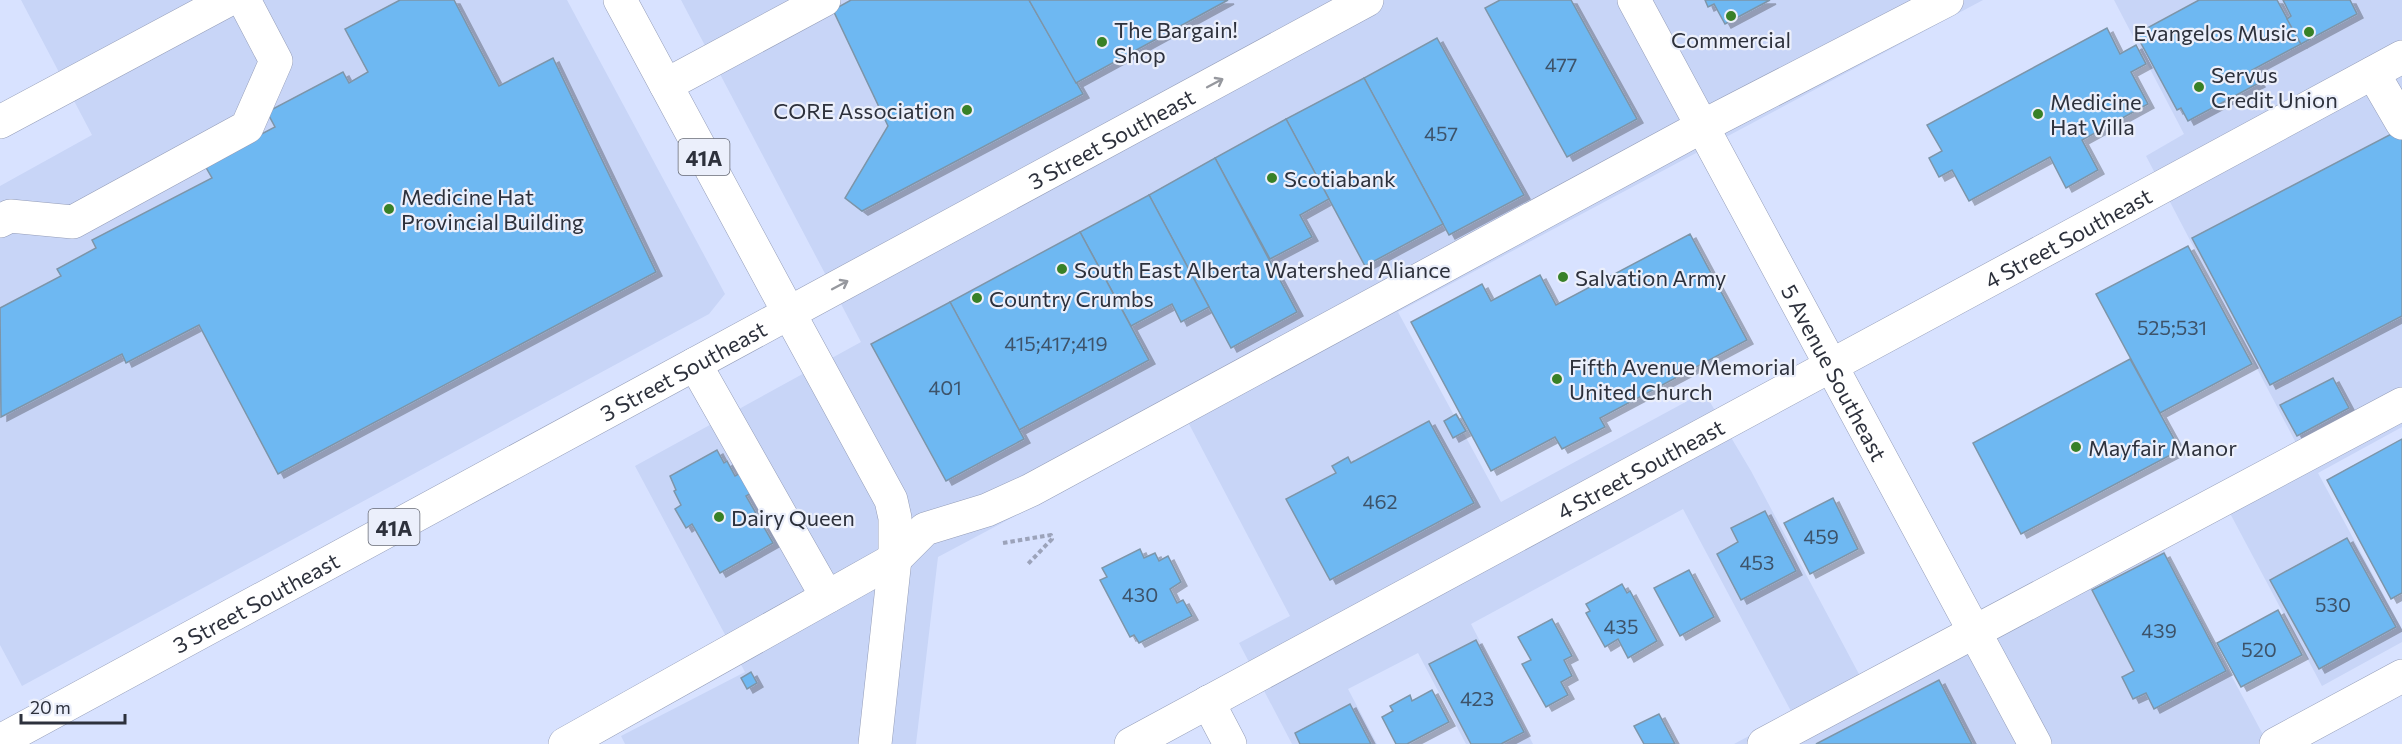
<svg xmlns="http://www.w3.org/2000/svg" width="2402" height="744" viewBox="0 0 2402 744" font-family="Commissioner,sans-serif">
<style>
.built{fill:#c8d5f7}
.building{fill:#6eb8f2;stroke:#7d95a9;stroke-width:1.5;filter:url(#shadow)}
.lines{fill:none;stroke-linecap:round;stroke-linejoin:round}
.minor-casing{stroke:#949db8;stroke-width:34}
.major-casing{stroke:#949db8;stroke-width:34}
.path{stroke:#9ca3ba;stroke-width:4;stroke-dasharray:4.5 3;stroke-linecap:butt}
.minor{stroke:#fff;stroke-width:33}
.major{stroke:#fff;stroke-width:33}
.oneway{stroke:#96989e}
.poi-dot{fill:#388127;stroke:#ebeffb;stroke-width:2}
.labels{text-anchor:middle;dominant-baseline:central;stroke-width:4.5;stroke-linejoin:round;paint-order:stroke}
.number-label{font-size:20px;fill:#3d536a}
.shield{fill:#ebeffb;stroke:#666a75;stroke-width:1.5}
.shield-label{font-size:21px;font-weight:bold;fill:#2d313c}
.poi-label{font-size:22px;fill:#2d313c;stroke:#ebeffb;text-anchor:start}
.street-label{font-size:22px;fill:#2d313c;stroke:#ebeffb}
</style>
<defs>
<filter id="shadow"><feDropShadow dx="6" dy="4" stdDeviation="0" flood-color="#0004"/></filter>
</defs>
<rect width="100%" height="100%" fill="#d8e2ff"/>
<g class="built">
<path d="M 21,0 L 567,0 L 725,294 L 709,314 L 22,686 L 0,645 L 0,186 L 92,135 Z"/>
<path d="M 681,0 L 1983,0 L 1398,312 L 1501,502 L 1704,392 L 1751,471 L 1860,676 L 2149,522 L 2268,744 L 1734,744 L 1792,713 L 1683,509 L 1471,624 L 1533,744 L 1466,744 L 1418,653 L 1348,689 L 1377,744 L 1292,744 L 1239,643 L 1290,616 L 1189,424 L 938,557 L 916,744 L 625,744 L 621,736 L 745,672 L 635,466 L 861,342 Z"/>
<path d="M 2114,0 L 2402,0 L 2402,427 L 2318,473 L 2402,629 L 2402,642 L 2322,686 L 2216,487 L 2296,443 L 2146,156 L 2184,134 Z"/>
</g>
<g class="building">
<path d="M 400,0 L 454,0 L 499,86 L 553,58 L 656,272 L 278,474 L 199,325 L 126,363 L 122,354 L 1,417 L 0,308 L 61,276 L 57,269 L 96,248 L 92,240 L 212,178 L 204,164 L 275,127 L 267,112 L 343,72 L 349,83 L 368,72 L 345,29 Z"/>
<path d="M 851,0 L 1029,0 L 1083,94 L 862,211 L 845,198 L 888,126 L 833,10 Z"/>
<path d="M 1029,0 L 1228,0 L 1076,83 Z"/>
<path d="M 1500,0 L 1571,0 L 1637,119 L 1567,157 L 1485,8 Z"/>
<path d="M 1705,0 L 1770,0 L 1725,24 L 1714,4 L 1708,7 Z"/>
<path d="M 2199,0 L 2277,0 L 2301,44 L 2252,70 L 2259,83 L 2188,121 L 2181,108 L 2177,110 L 2136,34 Z"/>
<path d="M 2283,0 L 2350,0 L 2357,14 L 2301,44 L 2287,19 L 2291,16 Z"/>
<path d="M 2107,28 L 2120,54 L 2136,45 L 2146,64 L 2131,72 L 2148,104 L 2082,140 L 2098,170 L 2066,188 L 2050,157 L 1969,201 L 1952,170 L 1939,177 L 1929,158 L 1942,151 L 1927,125 Z"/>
<path d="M 1437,38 L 1524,195 L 1449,235 L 1364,78 Z"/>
<path d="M 1364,78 L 1443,224 L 1365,266 L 1286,119 Z"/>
<path d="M 1286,119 L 1329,199 L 1300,215 L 1312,237 L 1270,259 L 1215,158 Z"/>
<path d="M 2399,130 L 2402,136 L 2402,316 L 2270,385 L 2192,238 Z"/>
<path d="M 1215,158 L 1297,312 L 1231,348 L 1149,195 Z"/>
<path d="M 1149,195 L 1209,307 L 1181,322 L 1172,304 L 1131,326 L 1080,232 Z"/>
<path d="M 1080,232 L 1149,360 L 1019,430 L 950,302 Z"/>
<path d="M 1690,234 L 1747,340 L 1600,418 L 1605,427 L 1562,449 L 1555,437 L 1491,471 L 1411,322 L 1482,284 L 1491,301 L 1540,275 L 1556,305 Z"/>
<path d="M 2188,246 L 2252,364 L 2160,413 L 2096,294 Z"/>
<path d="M 950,302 L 1024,439 L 946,481 L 871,344 Z"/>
<path d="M 2130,359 L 2180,450 L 2021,534 L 1973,443 Z"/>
<path d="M 2333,378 L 2349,408 L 2297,436 L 2280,405 Z"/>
<path d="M 1456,414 L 1466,431 L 1453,438 L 1444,421 Z"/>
<path d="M 1429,421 L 1474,503 L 1330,580 L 1286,499 L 1336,473 L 1332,466 L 1348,457 L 1351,463 Z"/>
<path d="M 2402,439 L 2402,593 L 2391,599 L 2327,480 Z"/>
<path d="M 717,450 L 724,463 L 727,461 L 735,476 L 742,472 L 753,492 L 746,496 L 773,543 L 720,573 L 692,524 L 686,528 L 675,509 L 681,505 L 674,491 L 676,490 L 670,476 Z"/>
<path d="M 1833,498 L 1858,549 L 1810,574 L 1784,523 Z"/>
<path d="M 1765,511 L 1796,571 L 1741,600 L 1717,554 L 1738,542 L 1731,528 Z"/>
<path d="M 2347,538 L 2396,627 L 2319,669 L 2270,580 Z"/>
<path d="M 1140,549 L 1144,558 L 1155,553 L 1159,561 L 1168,556 L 1181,582 L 1170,589 L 1177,603 L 1183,600 L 1192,616 L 1139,643 L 1134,635 L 1130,637 L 1100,580 L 1107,577 L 1102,568 Z"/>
<path d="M 2164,553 L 2226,671 L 2154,709 L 2146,693 L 2133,699 L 2122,677 L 2134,671 L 2092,590 Z"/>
<path d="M 1689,570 L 1714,617 L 1680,636 L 1654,588 Z"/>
<path d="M 1622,584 L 1627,593 L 1630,591 L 1657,641 L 1628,658 L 1618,639 L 1605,647 L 1586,613 L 1590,611 L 1586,604 Z"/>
<path d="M 2278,610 L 2302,655 L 2241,687 L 2217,643 Z"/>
<path d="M 1552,619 L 1572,656 L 1564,660 L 1572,676 L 1561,682 L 1568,695 L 1546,707 L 1522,664 L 1531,660 L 1518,637 Z"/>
<path d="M 1476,640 L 1524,732 L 1501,744 L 1471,744 L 1429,664 Z"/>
<path d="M 751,672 L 757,683 L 747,689 L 741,678 Z"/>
<path d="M 1939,680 L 1972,744 L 1816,744 Z"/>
<path d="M 1432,690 L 1449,722 L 1407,744 L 1396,744 L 1382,717 L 1393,711 L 1390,706 L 1410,695 L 1412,701 Z"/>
<path d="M 1350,704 L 1371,744 L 1300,744 L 1295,733 Z"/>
<path d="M 1659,714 L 1675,744 L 1644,744 L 1634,726 Z"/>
</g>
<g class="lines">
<defs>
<g id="minor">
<path id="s1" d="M 1634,0 L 2035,744"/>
<path d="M 2373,73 L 2402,123"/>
<path d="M 666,85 L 824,0"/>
<path d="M 0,122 L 228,0"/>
<path d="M 0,221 L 10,216 L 73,222 L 247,127 L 276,61 L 244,0"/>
<path d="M 695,364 L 827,597"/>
<path d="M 1208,702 L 1230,744"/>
<path d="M 565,744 L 895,559 L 925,529 L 987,510 L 1031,490 L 1703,126 L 1947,0"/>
<path id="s2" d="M 875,744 L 895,559 L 895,518 L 891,500 L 789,313 L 1367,0"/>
<path id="s3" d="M 1131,744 L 2402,57"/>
<path d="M 1764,744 L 2402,404"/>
<path d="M 2276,744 L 2402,676"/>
</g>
<g id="major">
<path id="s4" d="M 0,741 L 789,313 L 620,0"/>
</g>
</defs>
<use href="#minor" class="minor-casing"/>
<use href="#major" class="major-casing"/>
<path class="path" d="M 1003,543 L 1051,535 L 1052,539 L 1027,565"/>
<use href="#minor" class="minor"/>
<use href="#major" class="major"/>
</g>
<defs><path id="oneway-shaft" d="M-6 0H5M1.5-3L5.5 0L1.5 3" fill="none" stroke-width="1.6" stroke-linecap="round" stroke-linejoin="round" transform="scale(1.5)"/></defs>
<g class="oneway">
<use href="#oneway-shaft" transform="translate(1215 83) rotate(-28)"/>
<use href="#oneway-shaft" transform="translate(840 285) rotate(-28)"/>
</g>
<g class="poi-dot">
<circle cx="1731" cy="16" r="6"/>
<circle cx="2309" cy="32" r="6"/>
<circle cx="1102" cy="42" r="6"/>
<circle cx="2199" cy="87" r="6"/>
<circle cx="967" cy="110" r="6"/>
<circle cx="2038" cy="114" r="6"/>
<circle cx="1272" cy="178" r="6"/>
<circle cx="389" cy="209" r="6"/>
<circle cx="1062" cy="269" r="6"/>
<circle cx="1563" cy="277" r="6"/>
<circle cx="977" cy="298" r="6"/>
<circle cx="1557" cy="379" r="6"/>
<circle cx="2076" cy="447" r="6"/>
<circle cx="719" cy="517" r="6"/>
</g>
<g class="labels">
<g class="number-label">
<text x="1561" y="64">477</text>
<text x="1441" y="133">457</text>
<text x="2172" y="327">525;531</text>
<text x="1056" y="343">415;417;419</text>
<text x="945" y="387">401</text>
<text x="1380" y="501">462</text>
<text x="1821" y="536">459</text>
<text x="1757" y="562">453</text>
<text x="1140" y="594">430</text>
<text x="2333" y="604">530</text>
<text x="1621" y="626">435</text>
<text x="2159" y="630">439</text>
<text x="2259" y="649">520</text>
<text x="1477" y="698">423</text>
</g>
<g class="shield">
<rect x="678.5" y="139" width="51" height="36" rx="4.5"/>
<rect x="368.5" y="509" width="51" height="36" rx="4.5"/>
</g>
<g class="shield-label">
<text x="704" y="157">41A</text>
<text x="394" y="527">41A</text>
</g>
<g class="poi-label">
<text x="1114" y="29">The Bargain!<tspan x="1114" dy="25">Shop</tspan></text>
<text x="2297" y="32" text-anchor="end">Evangelos Music</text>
<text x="1731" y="39" text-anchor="middle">Commercial</text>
<text x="2211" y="74">Servus<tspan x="2211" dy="25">Credit Union</tspan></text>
<text x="2050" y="101">Medicine<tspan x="2050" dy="25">Hat Villa</tspan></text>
<text x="955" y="110" text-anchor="end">CORE Association</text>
<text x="1284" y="178">Scotiabank</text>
<text x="401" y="196">Medicine Hat<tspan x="401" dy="25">Provincial Building</tspan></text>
<text x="1074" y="269">South East Alberta Watershed Aliance</text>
<text x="1575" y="277">Salvation Army</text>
<text x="989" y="298">Country Crumbs</text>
<text x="1569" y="366">Fifth Avenue Memorial<tspan x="1569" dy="25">United Church</tspan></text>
<text x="2088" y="447">Mayfair Manor</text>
<text x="731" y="517">Dairy Queen</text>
</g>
<g class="street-label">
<text stroke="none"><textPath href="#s2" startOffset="825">3 Street Southeast</textPath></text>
<text stroke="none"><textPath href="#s3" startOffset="1065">4 Street Southeast</textPath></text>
<text stroke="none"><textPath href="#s4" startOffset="777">3 Street Southeast</textPath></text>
<text stroke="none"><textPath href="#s1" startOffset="423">5 Avenue Southeast</textPath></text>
<text stroke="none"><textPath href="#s3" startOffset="579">4 Street Southeast</textPath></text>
<text stroke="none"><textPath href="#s4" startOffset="291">3 Street Southeast</textPath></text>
</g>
</g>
<path d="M21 714v9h104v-9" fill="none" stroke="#2d313c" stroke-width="3"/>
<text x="30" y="714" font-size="18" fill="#2d313c" stroke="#ebeffb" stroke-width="4.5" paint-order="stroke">20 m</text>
</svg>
